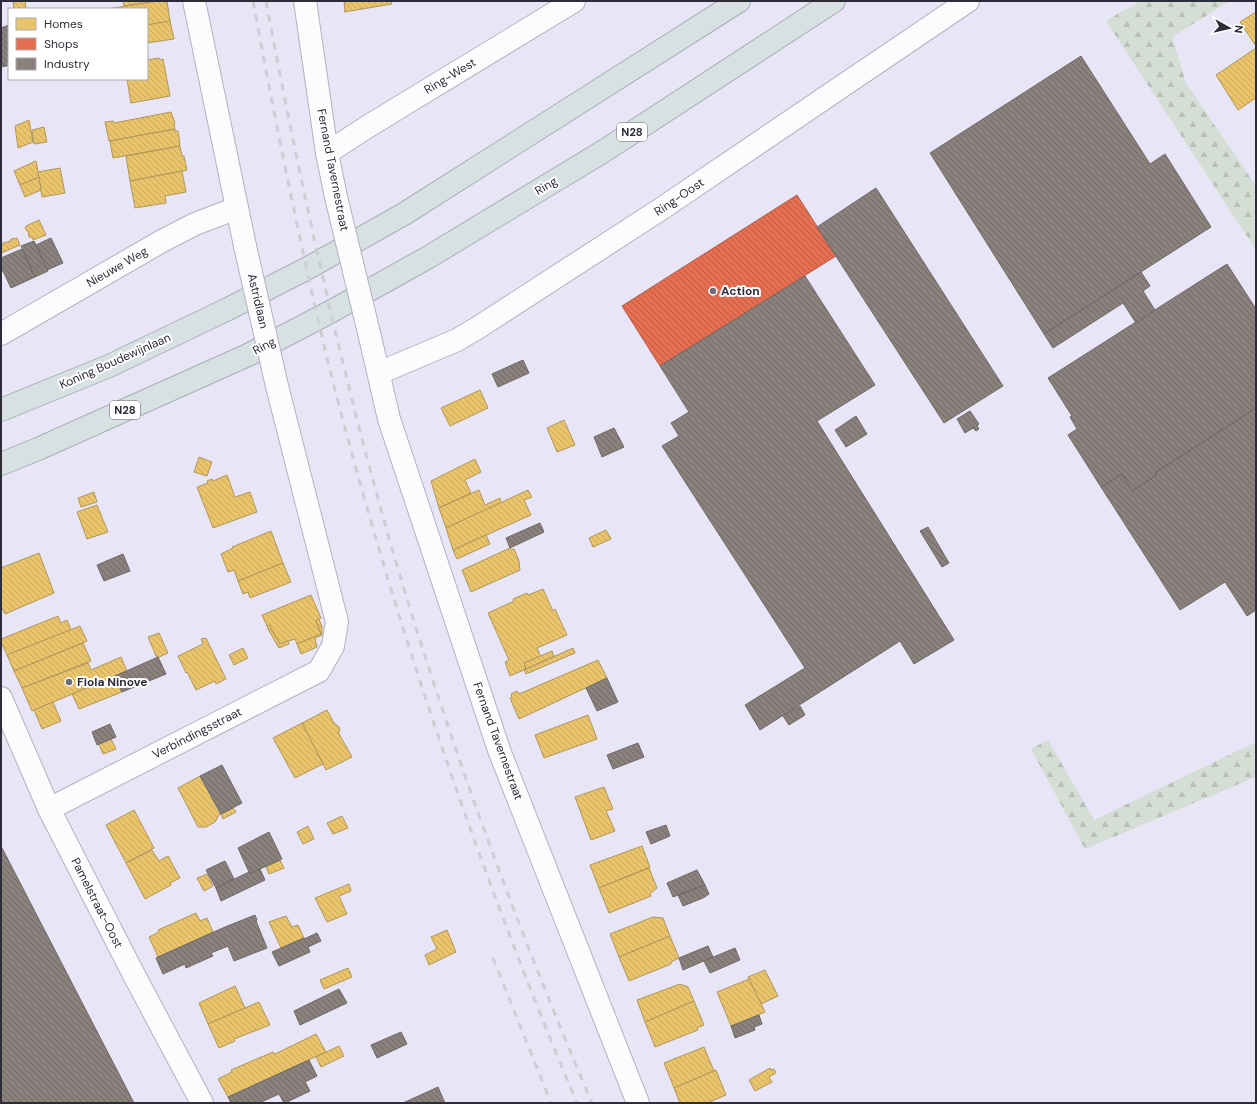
<svg xmlns="http://www.w3.org/2000/svg" width="1257" height="1104" viewBox="0 0 1257 1104" font-family="'DM Sans',sans-serif">
<style>
.forest{fill:url(#forest-firs)}
.homes{fill:url(#homes-back-hatch);stroke:#b1965b}
.shops{fill:url(#shops-back-hatch);stroke:#b05b4a}
.industry{fill:url(#industry-back-hatch);stroke:#6e6868}
.lines{fill:none;stroke-linecap:round;stroke-linejoin:round}
.minor-casing{stroke:#b4b1bf;stroke-width:24}
.highway-casing{stroke:#a6afb5;stroke-width:24}
.minor{stroke:#fcfbfe;stroke-width:22}
.highway{stroke:#d7e1e1;stroke-width:22}
.rail{stroke:#ceced2;stroke-width:3;stroke-dasharray:7 7;stroke-linecap:butt}
.minor-bridge-casing{stroke:#b4b1bf;stroke-width:24;stroke-linecap:butt}
.minor-bridge{stroke:#fcfbfe;stroke-width:22}
.poi-dot{fill:#6f6d7b;stroke:#fff;stroke-width:1.5}
.labels{text-anchor:middle;dominant-baseline:central;stroke-width:4;stroke-linejoin:round;paint-order:stroke}
.shield{fill:#fff;stroke:#6d6b74;stroke-width:1}
.shield-label{font-size:11px;font-weight:bold;fill:#2e2c38}
.street-label{font-size:12px;fill:#2e2c38;stroke:#fff}
.poi-label{font-size:12px;font-weight:bold;fill:#2e2c38;stroke:#fff;text-anchor:start}
</style>
<defs>
<pattern id="forest-firs" width="22" height="20" patternUnits="userSpaceOnUse"><rect width="22" height="20" fill="#d5ded4"/><path d="M5 1l3.5 6h-7zM16 11l3.5 6h-7z" fill="#b7bfb7"/></pattern>
<pattern id="homes-back-hatch" width="6" height="6" patternUnits="userSpaceOnUse"><rect width="6" height="6" fill="#e9c46a"/><path d="M-1 5l2 2M0 0l6 6M5-1l2 2" fill="none" stroke="#c8a95d"/></pattern>
<pattern id="shops-back-hatch" width="6" height="6" patternUnits="userSpaceOnUse"><rect width="6" height="6" fill="#e76f51"/><path d="M-1 5l2 2M0 0l6 6M5-1l2 2" fill="none" stroke="#bc5b44"/></pattern>
<pattern id="industry-back-hatch" width="6" height="6" patternUnits="userSpaceOnUse"><rect width="6" height="6" fill="#8a817c"/><path d="M-1 5l2 2M0 0l6 6M5-1l2 2" fill="none" stroke="#716a67"/></pattern>
</defs>
<rect width="100%" height="100%" fill="#e8e5f7"/>
<g class="forest">
<path d="M 1140,1 L 1230,1 L 1172,37 L 1186,83 L 1256,186 L 1256,250 L 1106,21 Z"/>
<path d="M 1048,740 L 1094,820 L 1256,742 L 1256,777 L 1085,849 L 1031,749 Z"/>
</g>
<g class="homes">
<path d="M 13,1 L 25,1 L 26,9 L 14,9 Z"/>
<path d="M 123,1 L 158,1 L 124,6 Z"/>
<path d="M 158,1 L 167,1 L 170,21 L 147,25 L 147,9 L 107,9 Z"/>
<path d="M 344,1 L 391,1 L 392,4 L 344,12 L 345,11 Z"/>
<path d="M 1256,12 L 1256,46 L 1240,22 Z"/>
<path d="M 170,21 L 174,39 L 147,43 L 147,25 Z"/>
<path d="M 1256,48 L 1256,98 L 1238,110 L 1216,75 Z"/>
<path d="M 159,58 L 160,60 L 163,59 L 170,96 L 131,103 L 127,79 L 147,79 L 147,60 Z"/>
<path d="M 171,112 L 175,123 L 174,124 L 175,129 L 109,141 L 105,122 L 113,121 L 114,123 Z"/>
<path d="M 29,120 L 33,142 L 18,148 L 15,126 Z"/>
<path d="M 44,127 L 47,142 L 34,144 L 32,130 Z"/>
<path d="M 175,129 L 175,131 L 178,131 L 180,144 L 179,145 L 180,146 L 113,158 L 110,141 Z"/>
<path d="M 180,146 L 182,156 L 184,156 L 187,170 L 130,181 L 126,156 Z"/>
<path d="M 36,161 L 39,177 L 20,185 L 14,171 Z"/>
<path d="M 60,168 L 65,193 L 42,197 L 38,172 Z"/>
<path d="M 182,171 L 186,192 L 165,196 L 166,203 L 135,208 L 130,181 Z"/>
<path d="M 39,177 L 41,190 L 25,197 L 20,185 Z"/>
<path d="M 39,220 L 46,235 L 33,240 L 33,238 L 29,237 L 28,231 L 27,231 L 25,228 L 26,226 Z"/>
<path d="M 14,238 L 14,239 L 17,238 L 20,245 L 1,253 L 1,246 L 3,245 L 3,243 L 11,241 L 10,240 Z"/>
<path d="M 480,390 L 488,408 L 450,426 L 441,408 Z"/>
<path d="M 564,420 L 575,445 L 557,452 L 547,428 Z"/>
<path d="M 199,457 L 212,462 L 207,476 L 194,472 Z"/>
<path d="M 475,459 L 481,472 L 465,480 L 471,493 L 439,508 L 431,481 Z"/>
<path d="M 227,475 L 235,497 L 250,492 L 257,512 L 213,528 L 197,487 L 208,483 L 207,481 L 212,479 L 213,481 Z"/>
<path d="M 479,490 L 485,505 L 500,498 L 501,503 L 446,528 L 439,508 Z"/>
<path d="M 528,490 L 532,497 L 524,500 L 531,515 L 453,550 L 446,528 Z"/>
<path d="M 94,492 L 97,502 L 81,507 L 78,498 Z"/>
<path d="M 97,505 L 108,532 L 87,539 L 77,512 Z"/>
<path d="M 606,530 L 611,539 L 593,547 L 589,538 Z"/>
<path d="M 271,531 L 283,563 L 238,581 L 234,570 L 228,572 L 221,554 L 233,548 L 232,547 Z"/>
<path d="M 486,535 L 490,544 L 457,559 L 453,550 Z"/>
<path d="M 510,548 L 511,550 L 514,549 L 519,561 L 520,570 L 471,592 L 462,570 Z"/>
<path d="M 39,553 L 54,593 L 5,614 L 1,606 L 1,568 Z"/>
<path d="M 283,563 L 291,582 L 250,598 L 248,592 L 243,594 L 238,581 Z"/>
<path d="M 543,589 L 553,611 L 555,609 L 567,635 L 537,648 L 541,657 L 524,663 L 526,669 L 510,676 L 505,662 L 509,660 L 488,613 L 514,601 L 513,599 L 527,593 L 528,595 Z"/>
<path d="M 311,595 L 321,618 L 316,621 L 321,634 L 297,644 L 295,639 L 280,644 L 269,625 L 267,626 L 262,615 Z"/>
<path d="M 58,616 L 61,623 L 67,620 L 71,630 L 7,655 L 1,642 L 1,639 Z"/>
<path d="M 319,619 L 322,627 L 322,635 L 315,638 L 317,647 L 301,654 L 297,644 L 321,634 L 316,621 Z"/>
<path d="M 269,625 L 280,644 L 288,641 L 289,644 L 279,648 L 268,629 L 267,626 Z"/>
<path d="M 80,626 L 87,641 L 14,671 L 7,655 Z"/>
<path d="M 159,633 L 168,653 L 157,658 L 148,637 Z"/>
<path d="M 206,638 L 226,679 L 216,684 L 215,681 L 196,690 L 187,672 L 186,673 L 178,656 L 203,644 L 201,639 Z"/>
<path d="M 83,643 L 91,661 L 22,688 L 14,671 Z"/>
<path d="M 243,648 L 248,658 L 234,665 L 229,655 Z"/>
<path d="M 573,648 L 575,653 L 526,674 L 524,670 Z"/>
<path d="M 552,651 L 554,656 L 526,669 L 524,663 Z"/>
<path d="M 121,657 L 127,671 L 32,711 L 22,688 L 88,663 L 91,670 Z"/>
<path d="M 598,660 L 607,678 L 519,719 L 510,698 L 512,697 L 511,694 L 517,691 L 519,694 Z"/>
<path d="M 115,676 L 122,692 L 79,709 L 72,694 Z"/>
<path d="M 53,702 L 61,721 L 42,729 L 34,710 Z"/>
<path d="M 327,710 L 334,723 L 339,727 L 340,731 L 338,732 L 352,757 L 326,770 L 302,723 Z"/>
<path d="M 588,715 L 597,739 L 544,758 L 535,735 Z"/>
<path d="M 302,723 L 323,764 L 295,778 L 273,738 Z"/>
<path d="M 111,739 L 116,749 L 103,754 L 99,744 Z"/>
<path d="M 200,776 L 221,814 L 219,815 L 215,822 L 206,827 L 198,827 L 178,788 Z"/>
<path d="M 604,787 L 613,809 L 606,811 L 615,831 L 591,840 L 575,797 Z"/>
<path d="M 233,808 L 236,812 L 223,819 L 221,814 Z"/>
<path d="M 134,810 L 154,848 L 126,863 L 106,825 Z"/>
<path d="M 342,816 L 348,828 L 333,834 L 327,823 Z"/>
<path d="M 308,826 L 314,839 L 303,844 L 297,832 Z"/>
<path d="M 642,846 L 650,867 L 599,888 L 590,865 Z"/>
<path d="M 152,850 L 159,861 L 168,856 L 180,878 L 170,883 L 171,885 L 145,899 L 126,863 Z"/>
<path d="M 280,860 L 284,868 L 269,874 L 266,867 Z"/>
<path d="M 649,868 L 657,888 L 650,894 L 651,896 L 609,913 L 599,888 Z"/>
<path d="M 207,874 L 213,886 L 204,891 L 197,878 Z"/>
<path d="M 349,884 L 351,891 L 339,896 L 347,914 L 327,922 L 315,898 Z"/>
<path d="M 196,913 L 200,921 L 207,918 L 213,932 L 158,957 L 149,937 L 159,932 L 158,930 Z"/>
<path d="M 286,916 L 292,927 L 298,925 L 304,938 L 281,948 L 269,922 Z"/>
<path d="M 653,917 L 663,918 L 670,936 L 619,957 L 610,934 Z"/>
<path d="M 447,930 L 456,952 L 429,965 L 425,955 L 437,949 L 431,937 Z"/>
<path d="M 670,936 L 679,958 L 671,962 L 671,964 L 629,981 L 619,957 Z"/>
<path d="M 348,968 L 352,977 L 324,989 L 320,980 Z"/>
<path d="M 765,970 L 778,996 L 761,1004 L 748,977 Z"/>
<path d="M 749,979 L 765,1012 L 731,1026 L 717,992 Z"/>
<path d="M 680,984 L 688,987 L 694,1001 L 645,1022 L 637,1000 Z"/>
<path d="M 235,986 L 245,1008 L 208,1024 L 199,1003 Z"/>
<path d="M 694,1001 L 704,1025 L 697,1028 L 698,1030 L 655,1047 L 645,1022 Z"/>
<path d="M 259,1002 L 270,1025 L 234,1039 L 235,1041 L 219,1048 L 208,1024 Z"/>
<path d="M 316,1034 L 326,1052 L 228,1097 L 218,1079 L 232,1072 L 231,1070 L 273,1052 L 275,1054 Z"/>
<path d="M 339,1046 L 344,1056 L 321,1067 L 316,1057 Z"/>
<path d="M 704,1047 L 714,1071 L 674,1088 L 664,1063 Z"/>
<path d="M 770,1068 L 771,1070 L 774,1069 L 776,1073 L 769,1077 L 772,1082 L 755,1091 L 749,1080 Z"/>
<path d="M 716,1070 L 726,1095 L 707,1103 L 680,1103 L 674,1088 Z"/>
</g>
<path class="shops" d="M 797,195 L 836,256 L 660,366 L 622,306 Z"/>
<g class="industry">
<path d="M 9,25 L 9,65 L 3,67 L 1,59 L 1,28 Z"/>
<path d="M 1081,56 L 1150,164 L 1165,154 L 1211,227 L 1044,334 L 930,153 Z"/>
<path d="M 876,188 L 1003,386 L 944,423 L 817,227 Z"/>
<path d="M 51,238 L 63,263 L 47,270 L 36,245 Z"/>
<path d="M 34,241 L 48,271 L 35,277 L 21,246 Z"/>
<path d="M 22,249 L 35,277 L 11,288 L 3,271 L 1,271 L 1,258 Z"/>
<path d="M 1227,264 L 1256,309 L 1256,408 L 1155,473 L 1157,475 L 1132,491 L 1122,474 L 1101,487 L 1068,435 L 1077,429 L 1070,417 L 1072,416 L 1048,378 Z"/>
<path d="M 1141,272 L 1150,286 L 1143,291 L 1155,310 L 1136,323 L 1123,303 L 1053,348 L 1044,334 Z"/>
<path d="M 805,276 L 875,385 L 817,421 L 954,640 L 914,664 L 900,641 L 760,730 L 745,705 L 805,668 L 662,446 L 679,436 L 671,423 L 689,412 L 660,366 Z"/>
<path d="M 523,360 L 529,373 L 498,387 L 492,374 Z"/>
<path d="M 1256,408 L 1256,610 L 1247,616 L 1225,582 L 1180,610 L 1101,487 L 1122,474 L 1132,491 L 1157,475 L 1155,473 Z"/>
<path d="M 970,411 L 979,424 L 977,426 L 979,429 L 976,431 L 973,428 L 965,433 L 957,419 Z"/>
<path d="M 856,416 L 867,434 L 846,447 L 835,430 Z"/>
<path d="M 614,428 L 624,447 L 602,457 L 594,437 Z"/>
<path d="M 540,523 L 544,532 L 510,548 L 506,538 Z"/>
<path d="M 928,527 L 949,563 L 942,567 L 920,531 Z"/>
<path d="M 123,554 L 130,571 L 104,581 L 97,565 Z"/>
<path d="M 158,657 L 166,674 L 122,692 L 115,676 Z"/>
<path d="M 607,678 L 618,702 L 597,711 L 586,688 Z"/>
<path d="M 800,706 L 805,715 L 789,725 L 783,716 Z"/>
<path d="M 110,724 L 116,737 L 97,745 L 92,732 Z"/>
<path d="M 638,743 L 644,757 L 613,769 L 607,755 Z"/>
<path d="M 222,765 L 242,803 L 221,814 L 200,776 Z"/>
<path d="M 666,825 L 670,836 L 651,844 L 646,832 Z"/>
<path d="M 269,832 L 282,859 L 251,873 L 249,872 L 238,848 Z"/>
<path d="M 1,846 L 134,1103 L 1,1103 Z"/>
<path d="M 225,861 L 234,879 L 216,888 L 206,870 Z"/>
<path d="M 260,869 L 265,880 L 221,901 L 216,888 L 249,872 L 251,873 Z"/>
<path d="M 697,870 L 705,885 L 673,897 L 667,883 Z"/>
<path d="M 705,885 L 709,894 L 703,898 L 683,906 L 678,895 Z"/>
<path d="M 255,915 L 257,920 L 256,921 L 267,948 L 234,961 L 228,946 L 211,953 L 213,956 L 186,968 L 185,964 L 163,974 L 156,958 L 225,927 Z"/>
<path d="M 317,933 L 321,941 L 308,947 L 310,952 L 279,966 L 272,952 L 304,938 L 304,939 Z"/>
<path d="M 708,946 L 713,957 L 683,970 L 679,958 Z"/>
<path d="M 735,948 L 740,960 L 710,973 L 704,961 Z"/>
<path d="M 339,989 L 347,1003 L 300,1025 L 294,1011 Z"/>
<path d="M 759,1015 L 762,1024 L 754,1027 L 755,1030 L 735,1038 L 731,1026 Z"/>
<path d="M 401,1032 L 407,1044 L 377,1058 L 371,1045 Z"/>
<path d="M 309,1060 L 317,1076 L 305,1082 L 310,1091 L 285,1103 L 284,1103 L 279,1094 L 259,1103 L 231,1103 L 228,1097 Z"/>
<path d="M 438,1087 L 445,1103 L 403,1103 Z"/>
</g>
<g class="lines">
<defs>
<g id="minor">
<path d="M 194,1 L 245,246"/>
<path d="M 305,1 L 327,153 L 336,197"/>
<path d="M 327,153 L 367,127 L 574,1"/>
<path d="M 1,334 L 162,241 L 195,224 L 237,208"/>
<path d="M 370,337 L 389,419 L 499,750 L 638,1103"/>
<path d="M 379,373 L 457,340 L 479,327 L 661,209 L 968,1"/>
<path d="M 1,698 L 49,809 L 134,975 L 202,1103"/>
<path d="M 49,809 L 319,671 L 333,646 L 337,622 L 277,386"/>
</g>
<g id="highway">
<path d="M 1,410 L 109,366 L 228,309 L 308,268 L 404,214 L 739,1"/>
<path d="M 1,464 L 38,449 L 248,355 L 332,311 L 427,258 L 604,151 L 834,1"/>
</g>
</defs>
<use href="#minor" class="minor-casing"/>
<use href="#highway" class="highway-casing"/>
<use href="#minor" class="minor"/>
<use href="#highway" class="highway"/>
<g class="rail">
<path d="M 253,1 C 275,120 299,240 327,358 C 351,455 379,552 409,647 C 458,801 514,954 577,1103"/>
<path d="M 266,1 C 301,189 342,375 395,559 C 450,744 516,925 592,1103"/>
<path d="M 493,958 L 551,1103"/>
</g>
<defs>
<g id="minor-bridge">
<path d="M 336,197 L 370,337"/>
<path d="M 245,246 L 277,386"/>
</g>
</defs>
<use href="#minor-bridge" class="minor-bridge-casing"/>
<use href="#minor-bridge" class="minor-bridge"/>
</g>
<g class="poi-dot">
<circle cx="713" cy="291" r="4"/>
<circle cx="69" cy="682" r="4"/>
</g>
<g class="labels">
<g class="shield">
<rect x="617" y="123" width="30" height="18" rx="3"/>
<rect x="110" y="401" width="30" height="18" rx="3"/>
</g>
<g class="shield-label">
<text x="632" y="132">N28</text>
<text x="125" y="410">N28</text>
</g>
<g class="street-label">
<text transform="translate(450 76) rotate(-31)">Ring-West</text>
<text transform="translate(333 170) rotate(79)">Fernand Tavernestraat</text>
<text transform="translate(546 186) rotate(-31)">Ring</text>
<text transform="translate(679 197) rotate(-34)">Ring-Oost</text>
<text transform="translate(117 267) rotate(-30)">Nieuwe Weg</text>
<text transform="translate(258 301) rotate(77)">Astridlaan</text>
<text transform="translate(264 346) rotate(-28)">Ring</text>
<text transform="translate(115 361) rotate(-24)">Koning Boudewijnlaan</text>
<text transform="translate(197 733) rotate(-27)">Verbindingsstraat</text>
<text transform="translate(498 741) rotate(70)">Fernand Tavernestraat</text>
<text transform="translate(97 903) rotate(63)">Pamelstraat-Oost</text>
</g>
<g class="poi-label">
<text x="721" y="291">Action</text>
<text x="77" y="682">Fiola Ninove</text>
</g>
</g>
<rect width="1257" height="1104" fill="none" stroke="#2e2c38" stroke-width="4"/>
<rect x="8" y="8" width="140" height="72" fill="#ffffff" stroke="#ababaf"/>
<rect x="16" y="18" width="20" height="12" fill="#e9c46a" stroke="#ababaf"/>
<text x="44" y="28" font-size="12" fill="#2e2c38">Homes</text>
<rect x="16" y="38" width="20" height="12" fill="#e76f51" stroke="#ababaf"/>
<text x="44" y="48" font-size="12" fill="#2e2c38">Shops</text>
<rect x="16" y="58" width="20" height="12" fill="#8a817c" stroke="#ababaf"/>
<text x="44" y="68" font-size="12" fill="#2e2c38">Industry</text>
<g transform="translate(1229 28) rotate(98)" stroke="#ffffff" stroke-width="3" paint-order="stroke">
<path d="M0-3L7 15L0 10L-7 15Z" fill="#2e2c38"/>
<text y="-6" font-size="11" font-weight="bold" text-anchor="middle" fill="#2e2c38">N</text>
</g>
</svg>
